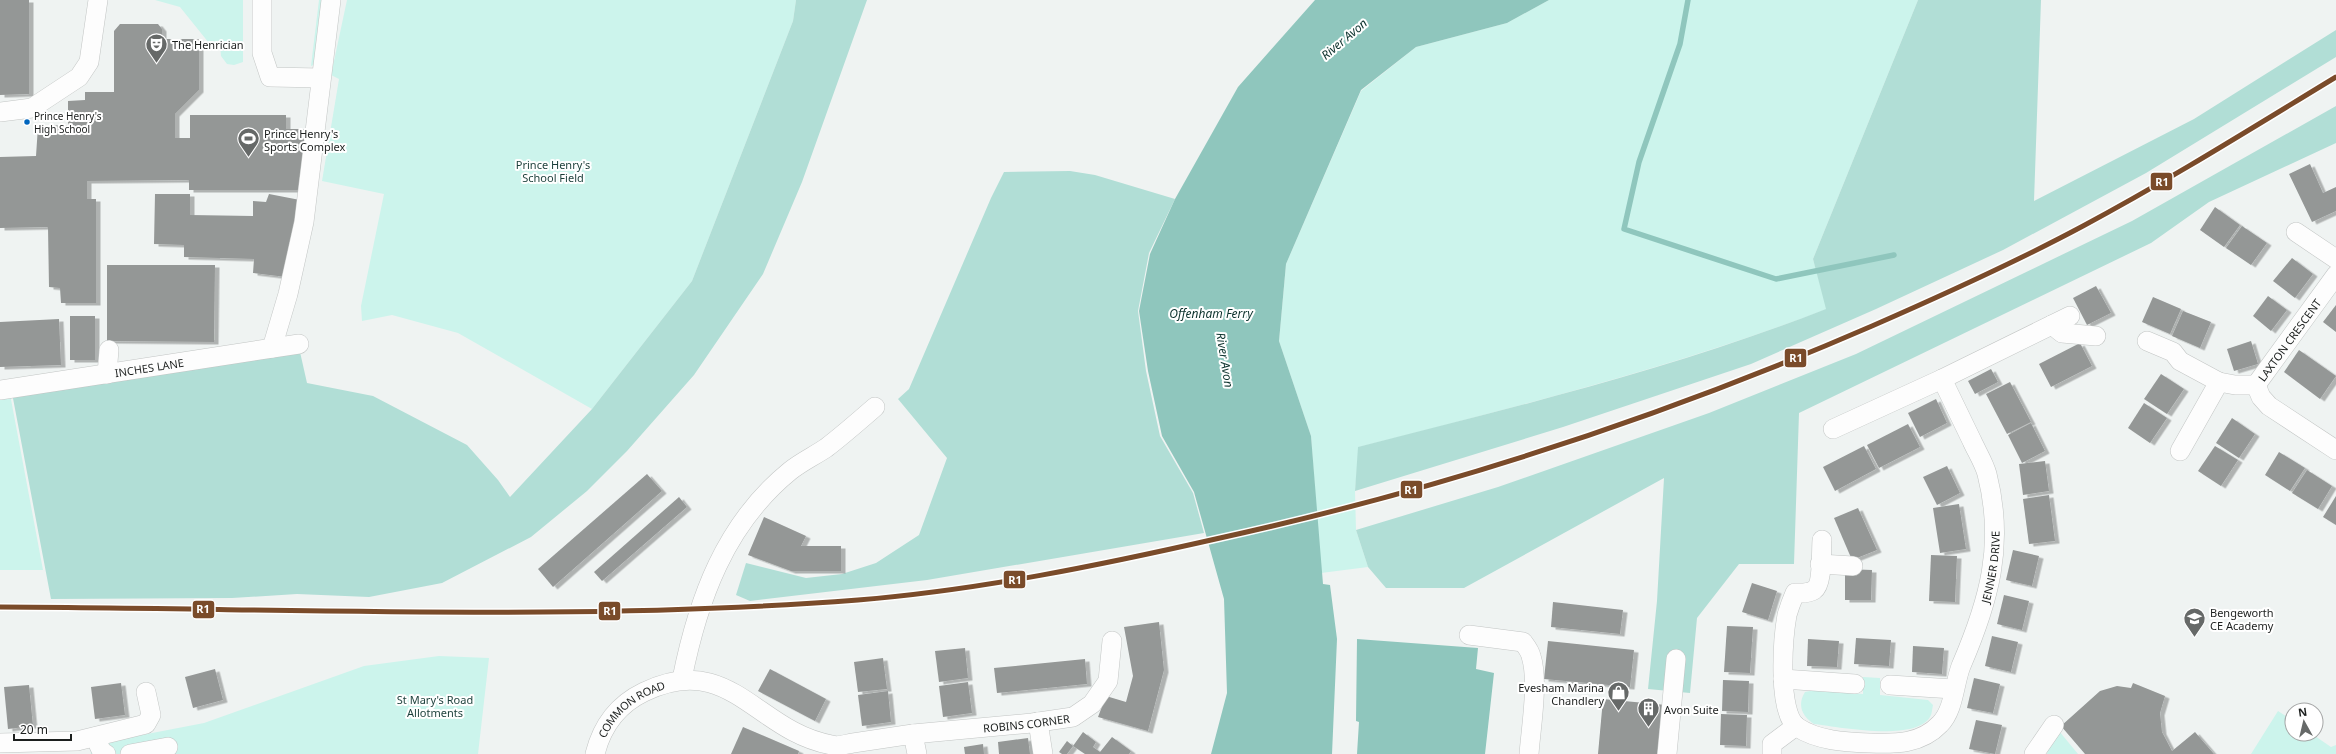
<svg xmlns="http://www.w3.org/2000/svg" width="2336" height="754" viewBox="0 0 2336 754" font-family="'Noto Sans',sans-serif">
<style>
.green{fill:#ccf4ec}
.forest{fill:#b1ded6}
.water{fill:#8fc6bd}
.lines{fill:none;stroke-linecap:round;stroke-linejoin:round}
.stream{stroke:#8fc6bd;stroke-width:5.5}
.building{fill:#949796;filter:url(#shadow)}
.minor-casing{stroke:#c2c5c4;stroke-width:20}
.minor{stroke:#fdfdfd;stroke-width:19}
.rail-1-casing{stroke:#fff;stroke-width:8}
.rail-1{stroke:#7a4b2a;stroke-width:5}
.bus-dot{fill:#0065bd;stroke:#fff;stroke-width:1.5}
.labels{text-anchor:middle;dominant-baseline:central;stroke-width:4;stroke-linejoin:round;paint-order:stroke}
.bus-label{font-size:10px;fill:#1c1f1e;stroke:#fff;text-anchor:start}
.poi-label{font-size:11px;fill:#1c1f1e;stroke:#fff;text-anchor:start}
.park-label{font-size:11px;fill:#1a3e39;stroke:#fff}
.street-label{font-size:11px;fill:#1c1f1e;stroke:#fff}
.water-label{font-size:12px;font-style:italic;fill:#0c322d;stroke:#fff}
.line-badge{stroke:#fff;stroke-width:1.5}
.badge-label{font-size:11px;text-anchor:middle;font-weight:bold;fill:#fff}
</style>
<defs>
<filter id="shadow"><feDropShadow dx="4.5" dy="2.5" stdDeviation="0" flood-color="#0004"/></filter>
</defs>
<rect width="100%" height="100%" fill="#eff3f2"/>
<g class="green">
<path d="M 155,0 L 243,0 L 243,62 L 234,65 L 227,64 L 221,56 L 220,43 L 209,43 L 180,7 Z"/>
<path d="M 319,0 L 331,0 L 323,61 L 311,66 Z"/>
<path d="M 347,0 L 796,0 L 793,21 L 692,281 L 592,409 L 458,333 L 392,315 L 362,321 L 361,306 L 384,194 L 322,181 L 339,79 L 331,75 Z"/>
<path d="M 1549,0 L 1918,0 L 1813,259 L 1827,309 C 1675,367 1516,407 1359,447 L 1355,491 L 1356,530 L 1368,567 L 1321,573 L 1311,436 L 1279,341 L 1286,264 L 1361,91 L 1416,47 L 1507,23 Z"/>
<path d="M 10,394 L 43,570 L 0,570 L 0,397 Z"/>
<path d="M 439,656 L 489,658 L 478,754 L 91,754 L 90,745 L 204,723 L 364,666 Z"/>
<path d="M 1863,677 L 1880,678 L 1880,695 L 1928,700 L 1933,705 C 1932,709 1932,714 1930,717 C 1915,742 1839,727 1814,724 C 1802,716 1797,705 1805,692 L 1815,690 L 1863,694 Z"/>
<path d="M 2278,711 L 2292,720 L 2292,734 L 2312,734 L 2331,747 L 2336,745 L 2336,754 L 2251,754 Z"/>
<path d="M 2059,731 L 2078,754 L 2047,754 L 2049,744 Z"/>
</g>
<g class="forest">
<path d="M 796,0 L 867,0 L 802,182 L 763,274 L 694,375 L 627,451 L 587,491 L 531,537 L 442,583 L 369,597 L 297,594 L 232,598 L 51,599 L 12,393 L 300,352 L 307,383 L 373,396 L 467,445 L 498,480 L 510,497 L 592,409 L 692,281 L 793,21 Z"/>
<path d="M 1918,0 L 2041,0 L 2034,201 L 2194,119 L 2336,30 L 2336,57 L 2146,173 L 2003,250 L 1876,309 L 1751,364 L 1563,427 L 1355,491 L 1358,447 C 1515,407 1676,368 1826,309 L 1813,259 Z"/>
<path d="M 2336,106 L 2336,143 L 2209,202 L 2151,243 L 1799,413 L 1794,564 L 1739,564 L 1697,618 L 1690,693 L 1648,689 L 1657,601 L 1664,478 L 1464,588 L 1386,588 L 1368,567 L 1356,530 L 1498,487 L 1709,413 L 1856,354 L 2132,221 Z"/>
<path d="M 1070,171 L 1095,175 L 1175,199 L 1149,253 L 1138,311 L 1146,371 L 1160,436 L 1193,493 L 1204,533 L 927,580 L 750,601 L 736,595 L 746,563 L 806,578 L 842,574 L 876,563 L 919,535 L 947,458 L 898,399 L 909,389 L 991,198 L 1004,172 Z"/>
</g>
<g class="water">
<path d="M 1315,0 L 1549,0 L 1507,23 L 1416,47 L 1361,90 L 1286,264 L 1279,341 L 1311,436 L 1323,584 L 1330,585 L 1337,639 L 1332,754 L 1211,754 L 1227,693 L 1224,599 L 1194,492 L 1162,436 L 1148,371 L 1139,311 L 1150,254 L 1175,199 L 1238,87 Z"/>
<path d="M 1357,639 L 1478,648 L 1476,669 L 1494,673 L 1485,754 L 1357,754 L 1359,722 L 1356,721 Z"/>
</g>
<g class="lines">
<path class="stream" d="M 1688,0 L 1680,44 L 1639,162 L 1624,229 L 1776,279 L 1894,255"/>
</g>
<g class="building">
<path d="M 0,0 L 29,0 L 29,94 L 0,95 Z"/>
<path d="M 120,24 L 158,24 L 162,29 L 162,39 L 199,39 L 199,90 L 175,114 L 175,138 L 190,138 L 190,115 L 286,115 L 286,129 L 307,129 L 307,190 L 189,190 L 189,180 L 87,181 L 87,199 L 96,199 L 96,303 L 61,303 L 60,288 L 49,287 L 48,227 L 0,228 L 0,157 L 36,156 L 38,126 L 68,125 L 68,101 L 85,100 L 85,92 L 114,92 L 114,31 Z"/>
<path d="M 2310,164 L 2323,193 L 2336,187 L 2336,211 L 2312,222 L 2289,174 Z"/>
<path d="M 155,194 L 190,194 L 190,215 L 253,216 L 253,201 L 266,202 L 269,194 L 300,200 L 286,277 L 253,273 L 254,259 L 184,257 L 184,245 L 154,244 Z"/>
<path d="M 2215,207 L 2240,225 L 2224,247 L 2200,230 Z"/>
<path d="M 2242,226 L 2267,243 L 2251,265 L 2226,248 Z"/>
<path d="M 2292,258 L 2313,274 L 2295,298 L 2273,281 Z"/>
<path d="M 107,265 L 215,265 L 214,342 L 107,341 Z"/>
<path d="M 2096,286 L 2111,313 L 2087,325 L 2073,298 Z"/>
<path d="M 2268,296 L 2287,310 L 2271,331 L 2253,316 Z"/>
<path d="M 2153,297 L 2181,309 L 2170,334 L 2142,322 Z"/>
<path d="M 2336,305 L 2336,332 L 2323,322 Z"/>
<path d="M 2183,311 L 2211,322 L 2200,348 L 2172,336 Z"/>
<rect x="70" y="316" width="25" height="44"/>
<path d="M 59,319 L 61,365 L 0,367 L 0,322 Z"/>
<path d="M 2251,341 L 2258,364 L 2234,371 L 2227,349 Z"/>
<path d="M 2080,343 L 2092,366 L 2051,387 L 2039,364 Z"/>
<path d="M 2299,350 L 2336,376 L 2320,399 L 2284,372 Z"/>
<path d="M 1991,369 L 1998,382 L 1975,394 L 1968,381 Z"/>
<path d="M 2161,374 L 2184,389 L 2167,414 L 2144,399 Z"/>
<path d="M 2010,382 L 2031,422 L 2007,434 L 1986,394 Z"/>
<path d="M 1936,399 L 1947,423 L 1920,437 L 1908,413 Z"/>
<path d="M 2144,403 L 2167,418 L 2150,443 L 2128,428 Z"/>
<path d="M 2232,418 L 2255,434 L 2239,458 L 2216,443 Z"/>
<path d="M 2031,423 L 2045,451 L 2022,463 L 2008,435 Z"/>
<path d="M 1908,424 L 1920,447 L 1879,468 L 1867,445 Z"/>
<path d="M 1864,446 L 1876,469 L 1835,491 L 1823,467 Z"/>
<path d="M 2215,446 L 2238,460 L 2221,486 L 2198,471 Z"/>
<path d="M 2279,452 L 2305,468 L 2290,491 L 2265,475 Z"/>
<path d="M 2045,461 L 2049,491 L 2023,495 L 2019,464 Z"/>
<path d="M 1947,466 L 1960,493 L 1937,505 L 1923,477 Z"/>
<path d="M 2307,470 L 2332,486 L 2318,509 L 2292,493 Z"/>
<path d="M 647,474 L 662,491 L 553,587 L 538,569 Z"/>
<path d="M 2049,495 L 2055,541 L 2029,544 L 2023,499 Z"/>
<path d="M 2336,496 L 2336,525 L 2323,517 Z"/>
<path d="M 679,497 L 687,507 L 602,581 L 594,572 Z"/>
<path d="M 1959,504 L 1966,549 L 1940,553 L 1933,508 Z"/>
<path d="M 1858,508 L 1877,550 L 1852,560 L 1834,518 Z"/>
<path d="M 764,517 L 806,536 L 801,546 L 841,546 L 841,571 L 791,571 L 748,555 Z"/>
<path d="M 2013,550 L 2039,556 L 2032,586 L 2006,580 Z"/>
<path d="M 1931,555 L 1957,556 L 1955,602 L 1929,601 Z"/>
<path d="M 1845,569 L 1872,570 L 1871,600 L 1845,600 Z"/>
<path d="M 1752,583 L 1777,591 L 1768,620 L 1742,612 Z"/>
<path d="M 2004,595 L 2029,601 L 2022,630 L 1997,624 Z"/>
<path d="M 1553,602 L 1623,610 L 1620,634 L 1551,627 Z"/>
<path d="M 1159,622 L 1164,670 L 1148,731 L 1098,717 L 1106,696 L 1126,702 L 1133,676 L 1124,627 Z"/>
<path d="M 1727,626 L 1753,627 L 1750,673 L 1724,672 Z"/>
<path d="M 1992,636 L 2018,642 L 2011,672 L 1985,666 Z"/>
<path d="M 1856,638 L 1891,640 L 1889,666 L 1854,664 Z"/>
<path d="M 1808,639 L 1839,641 L 1837,667 L 1807,666 Z"/>
<path d="M 1548,641 L 1634,650 L 1630,687 L 1544,679 Z"/>
<path d="M 1913,646 L 1944,648 L 1942,674 L 1912,672 Z"/>
<path d="M 965,648 L 968,678 L 939,682 L 935,651 Z"/>
<path d="M 883,658 L 887,689 L 858,692 L 854,662 Z"/>
<path d="M 1085,659 L 1087,684 L 997,693 L 994,668 Z"/>
<path d="M 215,669 L 223,700 L 193,708 L 185,677 Z"/>
<path d="M 770,669 L 826,699 L 815,721 L 758,691 Z"/>
<path d="M 1974,678 L 2000,684 L 1993,713 L 1967,708 Z"/>
<path d="M 1723,680 L 1749,681 L 1748,712 L 1722,711 Z"/>
<path d="M 968,682 L 972,713 L 943,717 L 939,686 Z"/>
<path d="M 121,683 L 125,715 L 95,719 L 91,687 Z"/>
<path d="M 2133,683 L 2165,696 L 2160,713 L 2162,732 L 2172,751 L 2195,732 L 2214,754 L 2085,754 L 2061,726 L 2100,691 L 2117,686 L 2131,688 Z"/>
<path d="M 29,685 L 33,726 L 8,729 L 4,687 Z"/>
<path d="M 888,691 L 891,722 L 862,726 L 858,695 Z"/>
<path d="M 1603,699 L 1666,705 L 1661,754 L 1598,754 Z"/>
<path d="M 1721,714 L 1747,715 L 1746,746 L 1720,745 Z"/>
<path d="M 1976,720 L 2002,725 L 1995,754 L 1969,749 Z"/>
<path d="M 743,727 L 799,751 L 798,754 L 731,754 Z"/>
<path d="M 1083,732 L 1096,742 L 1093,747 L 1100,752 L 1112,737 L 1131,751 L 1129,754 L 1085,754 L 1073,746 Z"/>
<path d="M 1028,738 L 1030,754 L 999,754 L 998,742 Z"/>
<path d="M 1067,741 L 1073,746 L 1067,754 L 1062,754 L 1059,752 Z"/>
<path d="M 983,744 L 984,754 L 965,754 L 964,747 Z"/>
</g>
<g class="lines">
<defs>
<g id="minor">
<path d="M 262,0 L 262,53 L 270,77 L 321,78"/>
<path d="M 0,112 L 32,108 L 79,77 L 89,62 L 98,0"/>
<path d="M 2296,232 L 2336,259"/>
<path d="M 2052,325 L 2062,333 L 2096,336"/>
<path d="M 2147,341 L 2173,352 L 2180,361 L 2219,382 L 2180,451"/>
<path d="M 272,348 L 288,294 L 304,222 L 331,0"/>
<path d="M 107,374 L 109,350"/>
<path d="M 2219,382 L 2235,385 L 2256,385 L 2261,397 L 2269,406 L 2336,450"/>
<path id="s1" d="M 2256,385 L 2336,275"/>
<path id="s2" d="M 0,390 L 299,344"/>
<path d="M 1833,429 L 1942,379"/>
<path id="s3" d="M 1822,540 C 1821,551 1823,584 1814,590 C 1808,594 1801,593 1795,593 C 1792,600 1789,608 1787,615 C 1783,638 1777,712 1797,727 C 1818,741 1846,742 1870,743 C 1896,744 1921,744 1940,724 C 1954,710 1954,684 1961,666 C 1989,601 2005,545 1987,474 C 1984,463 1977,452 1972,441 C 1962,420 1952,400 1942,379 L 2070,316"/>
<path d="M 1820,564 L 1853,566"/>
<path d="M 1469,635 L 1523,642 C 1526,646 1530,651 1531,656 C 1539,681 1531,727 1529,754"/>
<path d="M 682,679 C 698,599 725,524 790,471 C 801,462 814,456 826,448 C 843,435 859,421 875,407"/>
<path d="M 1783,679 L 1855,684"/>
<path d="M 1890,685 L 1953,689"/>
<path d="M 1038,722 L 1043,754"/>
<path id="s4" d="M 913,734 L 1032,723 L 1073,717 L 1092,704 L 1108,681 L 1112,641"/>
<path d="M 95,737 L 102,752 L 106,754"/>
<path d="M 0,743 L 77,741 L 146,724 L 151,715 L 146,692"/>
<path d="M 130,754 L 168,747"/>
<path id="s5" d="M 595,754 C 602,726 617,705 644,692 C 730,650 756,732 832,745 C 838,747 846,744 853,743 C 873,740 893,737 913,734 L 917,754"/>
<path d="M 1667,754 L 1676,659"/>
<path d="M 1772,754 L 1772,744 L 1796,726"/>
<path d="M 2034,754 L 2054,725"/>
</g>
</defs>
<use href="#minor" class="minor-casing"/>
<use href="#minor" class="minor"/>
<defs>
<path id="rail-1" d="M 0,607 C 286,608 572,622 858,600 C 980,590 1101,565 1220,538 C 1443,489 1662,417 1872,326 C 1943,295 2014,263 2083,226 C 2169,180 2252,128 2336,77"/>
</defs>
<use href="#rail-1" class="rail-1-casing"/>
<use href="#rail-1" class="rail-1"/>
</g>
<defs>
<symbol id="theatre-pin" viewBox="-11 -11 22 30"><path d="M0 17L-7.5 6A9.5 9.5 0 1 1 7.5 6Z" fill="#666968" stroke="#fff"/><path d="M-5-5.5Q0-4 5-5.5V0Q5 5 0 6Q-5 5-5 0ZM-3.3-2.5H-1v1.5H-3.3ZM1-2.5H3.3v1.5H1ZM-2.8 1Q0 5.5 2.8 1Z" fill="#fff"/></symbol>
<symbol id="stadium-pin" viewBox="-11 -11 22 30"><path d="M0 17L-7.5 6A9.5 9.5 0 1 1 7.5 6Z" fill="#666968" stroke="#fff"/><path d="M0-5a6.5 5 0 1 0 0 10a6.5 5 0 1 0 0-10ZM-3.5-1.8h7v3.6h-7Z" fill="#fff"/></symbol>
<symbol id="school-pin" viewBox="-11 -11 22 30"><path d="M0 17L-7.5 6A9.5 9.5 0 1 1 7.5 6Z" fill="#666968" stroke="#fff"/><path d="M0-5L7-2L0 1L-7-2ZM-4 1L0 2.5L4 1V4Q0 6-4 4Z" fill="#fff"/></symbol>
<symbol id="shop-pin" viewBox="-11 -11 22 30"><path d="M0 17L-7.5 6A9.5 9.5 0 1 1 7.5 6Z" fill="#666968" stroke="#fff"/><path d="M-5-2.5h2.3a2.7 3.5 0 0 1 5.4 0H5L5.5 6h-11ZM-1.5-2.5h3a1.5 2.3 0 0 0-3 0Z" fill="#fff"/></symbol>
<symbol id="building-pin" viewBox="-11 -11 22 30"><path d="M0 17L-7.5 6A9.5 9.5 0 1 1 7.5 6Z" fill="#666968" stroke="#fff"/><path d="M-4-6H4V6H1V3H-1V6H-4ZM-2.5-4.3h1.7v1.8h-1.7ZM.8-4.3h1.7v1.8H.8ZM-2.5-1h1.7V.8h-1.7ZM.8-1h1.7V.8H.8Z" fill="#fff"/></symbol>
</defs>
<g fill-rule="evenodd">
<use href="#theatre-pin" x="144" y="32" width="25" height="34"/>
<use href="#stadium-pin" x="236" y="126" width="25" height="34"/>
<use href="#school-pin" x="2182" y="606" width="25" height="34"/>
<use href="#shop-pin" x="1606" y="680" width="25" height="34"/>
<use href="#building-pin" x="1636" y="696" width="25" height="34"/>
</g>
<circle class="bus-dot" cx="27" cy="122" r="3.5"/>
<g class="labels">
<g class="bus-label">
<text x="34" y="116">Prince Henry's<tspan x="34" dy="13">High School</tspan></text>
</g>
<g class="poi-label">
<text x="172" y="44">The Henrician</text>
<text x="264" y="133">Prince Henry's<tspan x="264" dy="13">Sports Complex</tspan></text>
<text x="2210" y="612">Bengeworth<tspan x="2210" dy="13">CE Academy</tspan></text>
<text x="1604" y="687" text-anchor="end">Evesham Marina<tspan x="1604" dy="13">Chandlery</tspan></text>
<text x="1664" y="709">Avon Suite</text>
</g>
<g class="park-label">
<text x="553" y="164">Prince Henry's<tspan x="553" dy="13">School Field</tspan></text>
<text x="435" y="699">St Mary's Road<tspan x="435" dy="13">Allotments</tspan></text>
</g>
<g class="street-label">
<text stroke="none"><textPath href="#s1" startOffset="56">LAXTON CRESCENT</textPath></text>
<text stroke="none"><textPath href="#s2" startOffset="151">INCHES LANE</textPath></text>
<text stroke="none"><textPath href="#s3" startOffset="527">JENNER DRIVE</textPath></text>
<text stroke="none"><textPath href="#s5" startOffset="61">COMMON ROAD</textPath></text>
<text stroke="none"><textPath href="#s4" startOffset="114">ROBINS CORNER</textPath></text>
</g>
<g class="water-label">
<text transform="translate(1344 39) rotate(-40)">River Avon</text>
<text x="1211" y="313">Offenham Ferry</text>
<text transform="translate(1225 360) rotate(81)">River Avon</text>
</g>
</g>
<g class="line-badge">
<rect x="2150" y="172" width="23" height="19" rx="4" fill="#7a4b2a"/>
<rect x="1784" y="348" width="23" height="20" rx="4" fill="#7a4b2a"/>
<rect x="1400" y="480" width="23" height="19" rx="4" fill="#7a4b2a"/>
<rect x="1003" y="570" width="23" height="19" rx="4" fill="#7a4b2a"/>
<rect x="192" y="600" width="23" height="19" rx="4" fill="#7a4b2a"/>
<rect x="598" y="601" width="23" height="20" rx="4" fill="#7a4b2a"/>
</g>
<g class="badge-label">
<text x="2162" y="186">R1</text>
<text x="1796" y="362">R1</text>
<text x="1411" y="494">R1</text>
<text x="1015" y="584">R1</text>
<text x="203" y="613">R1</text>
<text x="610" y="615">R1</text>
</g>
<g transform="translate(2304 722) rotate(352)"><circle r="19" fill="#ffffff" stroke="#a4a5a5"/>
<path d="M0-3L7 15L0 10L-7 15Z" fill="#666968"/>
<text y="-6" font-size="11" font-weight="bold" text-anchor="middle" fill="#1c1f1e">N</text>
</g>
<path d="M14 734v6h57v-6" fill="none" stroke="#1c1f1e" stroke-width="2"/>
<text x="20" y="734" font-size="12" fill="#1c1f1e" stroke="#ffffff" stroke-width="3" paint-order="stroke">20 m</text>
</svg>
